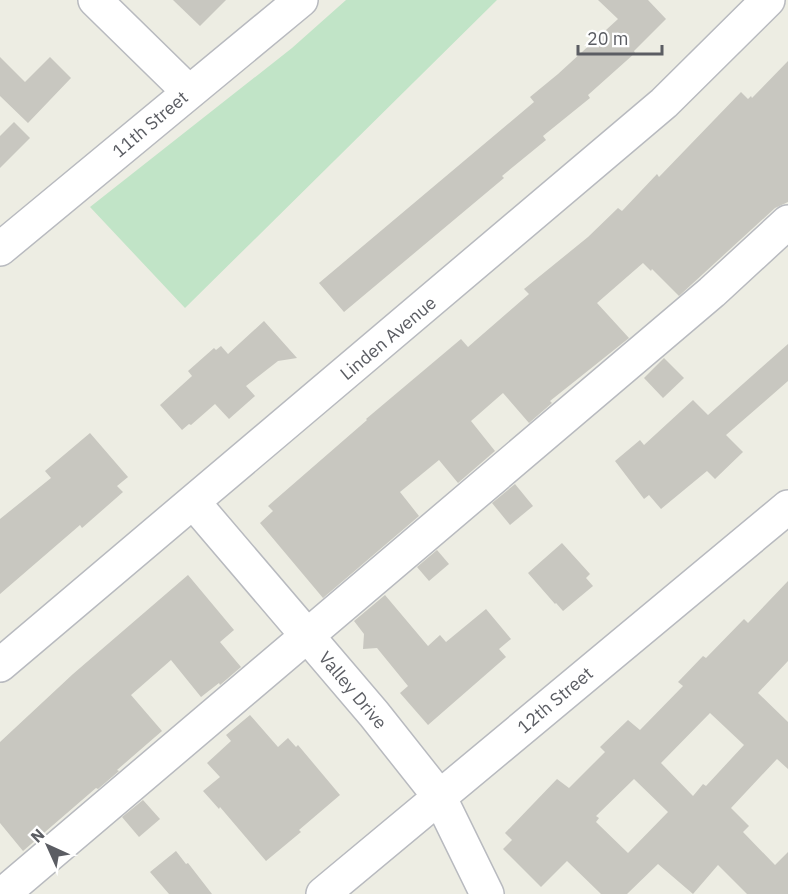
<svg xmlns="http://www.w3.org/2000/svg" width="788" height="894" viewBox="0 0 788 894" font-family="'IBM Plex Sans',sans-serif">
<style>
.green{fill:#c1e4c7}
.building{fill:#c8c7c0;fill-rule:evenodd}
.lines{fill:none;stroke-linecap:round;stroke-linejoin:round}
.minor-casing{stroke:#b8babf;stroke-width:36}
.minor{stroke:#fff;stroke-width:33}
.labels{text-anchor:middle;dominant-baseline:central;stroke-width:6;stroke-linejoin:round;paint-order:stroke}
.street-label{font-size:18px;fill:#5b5d63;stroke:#fff}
</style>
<rect width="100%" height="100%" fill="#edede3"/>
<path class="green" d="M 346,0 L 497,0 L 185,308 L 90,207 L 292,48 Z"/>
<g class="building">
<path d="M 173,0 L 226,0 L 200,26 Z"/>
<path d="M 598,0 L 648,0 L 666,19 L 634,51 L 635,53 L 588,95 L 590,98 L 543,136 L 546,140 L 502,176 L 504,178 L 344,312 L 319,283 L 534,102 L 530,97 L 558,74 L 618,19 Z"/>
<path d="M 0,57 L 25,82 L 50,57 L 71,78 L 28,123 L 0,96 Z"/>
<path d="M 788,61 L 788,202 L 775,208 L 679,296 L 652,269 L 651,271 L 643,263 L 597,303 L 629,338 L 550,401 L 552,403 L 529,423 L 503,393 L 471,421 L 495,451 L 458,483 L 439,460 L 400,492 L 419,516 L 323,598 L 260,523 L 273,511 L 268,506 L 367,420 L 366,419 L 461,339 L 468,347 L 529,294 L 524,289 L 588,237 L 618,208 L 622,211 L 657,174 L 659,177 L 741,92 L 748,99 L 751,96 L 752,98 Z"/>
<path d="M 14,122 L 30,138 L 0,168 L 0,136 Z"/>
<path d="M 264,321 L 297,358 L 278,361 L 246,386 L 255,396 L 229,419 L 215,404 L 191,425 L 189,424 L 182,430 L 160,405 L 192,376 L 188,371 L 214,348 L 216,350 L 221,346 L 228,354 Z"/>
<path d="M 788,344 L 788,381 L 726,435 L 743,452 L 715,479 L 707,471 L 661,509 L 649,495 L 644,499 L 615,461 L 640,440 L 644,445 L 693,400 L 708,415 Z"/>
<path d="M 664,358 L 684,378 L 663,398 L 644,378 Z"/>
<path d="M 90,433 L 128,477 L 117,486 L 123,492 L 82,528 L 80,525 L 0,594 L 0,519 L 51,478 L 45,471 Z"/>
<path d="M 515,484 L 533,506 L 510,525 L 492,503 Z"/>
<path d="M 562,543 L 590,574 L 586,578 L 593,586 L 563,611 L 556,603 L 555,604 L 528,573 Z"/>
<path d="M 437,550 L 449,564 L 429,581 L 417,567 Z"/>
<path d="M 188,575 L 234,630 L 220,642 L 241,667 L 220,685 L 219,683 L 201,697 L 171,660 L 131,695 L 162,731 L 117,770 L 119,771 L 98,789 L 96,788 L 23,851 L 0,823 L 0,742 L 73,674 Z"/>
<path d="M 788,581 L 788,661 L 758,693 L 788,722 L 788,769 L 777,759 L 731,808 L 749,826 L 743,832 L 775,865 L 788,852 L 788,894 L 747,894 L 718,865 L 693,894 L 658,864 L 627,894 L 601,894 L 567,861 L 541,887 L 503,849 L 512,840 L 505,833 L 557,779 L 569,788 L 605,752 L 600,747 L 628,720 L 640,730 L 683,686 L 678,682 L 703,656 L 706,658 L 744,619 L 748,623 ZM 710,713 L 744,745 L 706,786 L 703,784 L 693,796 L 661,763 ZM 634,779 L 668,812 L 628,853 L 596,822 L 599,818 L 596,816 Z"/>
<path d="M 385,595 L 428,646 L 440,635 L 446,642 L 486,609 L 511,639 L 499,649 L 506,657 L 428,725 L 400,693 L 408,686 L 377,648 L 363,649 L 364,634 L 354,621 Z"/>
<path d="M 250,715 L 278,747 L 288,738 L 296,747 L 298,745 L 340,795 L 299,830 L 301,832 L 266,861 L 220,807 L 219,809 L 203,791 L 220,777 L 207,763 L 231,741 L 226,735 Z"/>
<path d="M 143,800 L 160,819 L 139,837 L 122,817 Z"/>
<path d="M 176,851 L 186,864 L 188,863 L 212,894 L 169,894 L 150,872 Z"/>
</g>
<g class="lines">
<defs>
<g id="minor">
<path d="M 95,0 L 189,92"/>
<path d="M 0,249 L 301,0"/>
<path d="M 194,503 L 374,714 L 439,796 L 487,894"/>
<path d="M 0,665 L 664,103 L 768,0"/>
<path d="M 3,894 L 712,292 L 788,222"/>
<path d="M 323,894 L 788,507"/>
</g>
</defs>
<use href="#minor" class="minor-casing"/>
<use href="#minor" class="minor"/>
</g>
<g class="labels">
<g class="street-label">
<text transform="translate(150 124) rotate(-40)">11th Street</text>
<text transform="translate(388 338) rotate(-40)">Linden Avenue</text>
<text transform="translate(353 690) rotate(50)">Valley Drive</text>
<text transform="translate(555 700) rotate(-40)">12th Street</text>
</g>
</g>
<g transform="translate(48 846) rotate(315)" stroke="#ffffff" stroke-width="4.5" paint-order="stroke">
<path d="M0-4.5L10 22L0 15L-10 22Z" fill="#5b5d63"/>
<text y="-9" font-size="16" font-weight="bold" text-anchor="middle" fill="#5b5d63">N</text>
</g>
<path d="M578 45v9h84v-9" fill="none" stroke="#5b5d63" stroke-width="3"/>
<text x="587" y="45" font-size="18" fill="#5b5d63" stroke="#ffffff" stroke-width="4.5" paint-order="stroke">20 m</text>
</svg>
